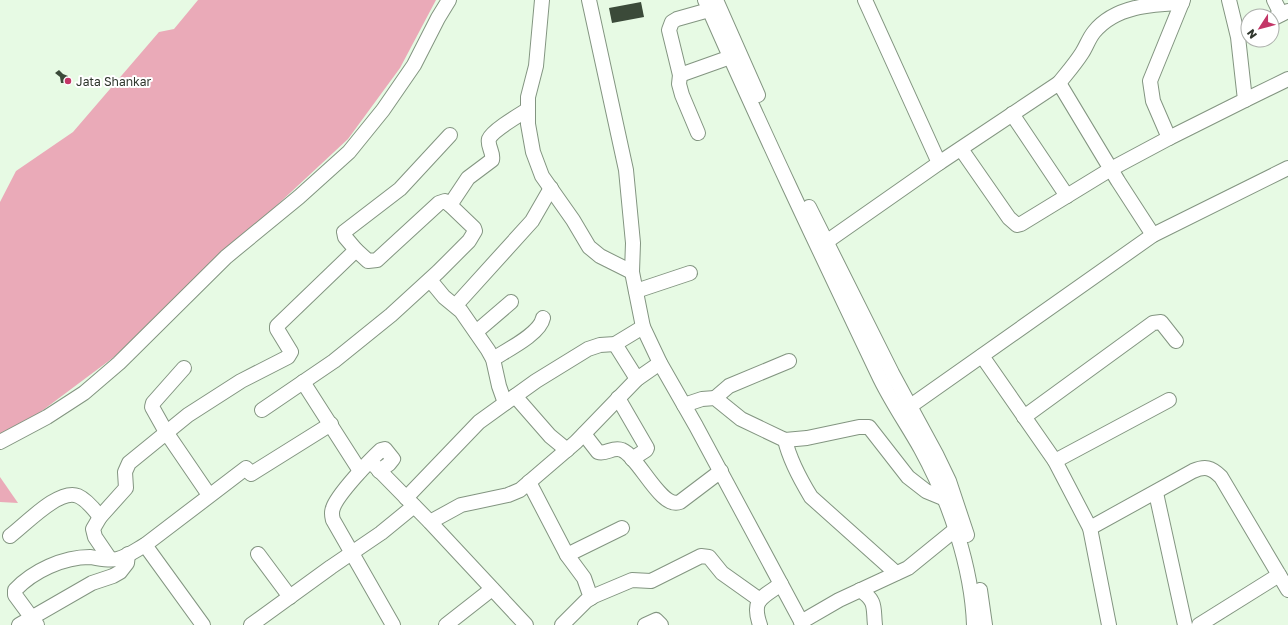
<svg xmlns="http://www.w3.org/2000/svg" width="1288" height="625" viewBox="0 0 1288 625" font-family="'Golos Text',sans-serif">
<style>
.forest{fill:#eaaab8}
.building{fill:#3b4a39}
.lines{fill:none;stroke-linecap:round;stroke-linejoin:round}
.minor-casing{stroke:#839581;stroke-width:16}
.minor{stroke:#fff;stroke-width:14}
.poi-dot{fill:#c33667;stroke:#fff;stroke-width:1.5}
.labels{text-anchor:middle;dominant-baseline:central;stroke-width:4;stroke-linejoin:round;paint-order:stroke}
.poi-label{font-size:12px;fill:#30372e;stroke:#fff;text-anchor:start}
</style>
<rect width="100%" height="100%" fill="#e7fae4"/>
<g class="forest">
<path d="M 198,0 L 436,0 L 400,68 L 348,139 L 114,357 L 19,428 L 0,437 L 0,202 L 16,171 L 73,132 L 159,32 L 174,29 Z"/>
<path d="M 0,477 L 18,503 L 0,502 Z"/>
</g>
<g class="building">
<path d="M 641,2 L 644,17 L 612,23 L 609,8 Z"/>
<path d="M 59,70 L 63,74 L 68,76 L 68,83 L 61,83 L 60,77 L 55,73 Z"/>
</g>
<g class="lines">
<defs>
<g id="minor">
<path d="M 542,0 L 536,66 L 528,97 L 528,124 L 533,152 L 542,176 L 573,220 L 589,247 L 600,256 L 632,272"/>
<path d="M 589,0 L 626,170 L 633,243 L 632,272 L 643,327 L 660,363 L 696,426 L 803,625"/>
<path d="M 705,0 C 760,126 819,250 878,374 C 890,400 907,424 921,449 C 949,500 972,567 974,625"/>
<path d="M 716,0 L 758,95"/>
<path d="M 865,0 L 939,163"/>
<path d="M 1274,0 L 1281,14"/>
<path d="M 1272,19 L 1288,11"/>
<path d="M 680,75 L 739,54"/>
<path d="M 1059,83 C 1067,73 1075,64 1082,53 C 1086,47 1089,38 1094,32 C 1115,6 1152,4 1182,3"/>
<path d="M 1245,100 L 1288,79"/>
<path d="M 1012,114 L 1067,196"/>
<path d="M 698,133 L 682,95 L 679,84 L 680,75 L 669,30 L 672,22 L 677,19 L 709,10"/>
<path d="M 1169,138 L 1245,100 L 1238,37 L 1229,0"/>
<path d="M 961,149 L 1009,218 L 1017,225 L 1021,224 L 1111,169 L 1169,138 L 1153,101 L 1150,81 L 1183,0"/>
<path d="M 809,207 L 892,373 L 936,454 L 949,481 L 967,535"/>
<path d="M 819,247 L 939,163 L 1059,83 L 1118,181 L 1153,235"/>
<path d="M 356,250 L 345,237 L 344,232 L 400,189 L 450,135"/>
<path d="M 430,280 L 444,297 L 461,311 L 488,350 L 493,359 L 499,386 L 505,403"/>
<path d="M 636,291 L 690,273"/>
<path d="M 456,305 L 532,221 L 551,188"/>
<path d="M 476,332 L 511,302"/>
<path d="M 615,344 L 637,379"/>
<path d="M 982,356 L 1055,461 L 1090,528 L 1109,625"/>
<path d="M 493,359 C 507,350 540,334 543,318"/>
<path d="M 184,368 L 153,403 L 152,407 L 166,432 L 209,495"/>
<path d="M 303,382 L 360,471"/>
<path d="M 515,396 L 550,436 L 567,450"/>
<path d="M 618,398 L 647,448 L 646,450 L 632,459"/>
<path d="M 715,398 L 729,386 L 789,361"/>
<path d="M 684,405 L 702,399 L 715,398 L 741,419 L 785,440 L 807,438 L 859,427 L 869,427 L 908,477 L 926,491 L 943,498"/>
<path d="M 262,410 L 334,361 L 391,315 L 438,272 L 469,241 L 475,231 L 474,228 L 450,205 L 468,178 L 492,160 C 494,153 487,146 489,139 C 492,131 519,115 527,110"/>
<path d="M 902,412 L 1153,235 L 1288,168"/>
<path d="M 1024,417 L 1153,323 L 1161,322 L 1176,341"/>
<path d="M 584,434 L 598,452 C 606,455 613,446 622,450 C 639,457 661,510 680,502 L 721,471"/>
<path d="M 785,440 C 790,461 800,479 811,497 L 896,573"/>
<path d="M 0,442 L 47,417 L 84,393 L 119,363 L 226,257 L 299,197 L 349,152 L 383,110 L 414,65 L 438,18 L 449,0"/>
<path d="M 1055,461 L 1169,400"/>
<path d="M 373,464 L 430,522 L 526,625"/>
<path d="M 379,471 L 389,464 L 393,459 L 385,449 L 381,450 C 369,461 337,495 333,508 C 331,513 332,516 333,520 L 393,625"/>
<path d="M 529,482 L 567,555 L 584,578 L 591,598"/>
<path d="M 1156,493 L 1185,625"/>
<path d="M 406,498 L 479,422 L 536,381 L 588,349 L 600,345 L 615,344 L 643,327"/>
<path d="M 430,522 L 461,505 L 508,495 L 520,490 L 576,442 L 637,379 L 660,363"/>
<path d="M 1090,528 L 1193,471 C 1205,466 1211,467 1221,477 L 1288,590"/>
<path d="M 10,536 C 25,525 59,488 78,496 C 87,500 94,509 100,517"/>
<path d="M 258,554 L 290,597"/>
<path d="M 567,555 L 622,528"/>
<path d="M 110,559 L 95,537 L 93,529 L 100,517 L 126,488 L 125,472 L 129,463 L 188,415 L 241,381 L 288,357 L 291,352 L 277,329 L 277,326 L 356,250 L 368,261 L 377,260 L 439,203 L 445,201 L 450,205"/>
<path d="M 860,590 C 877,601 873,608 875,625"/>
<path d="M 980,590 L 985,625"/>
<path d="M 801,622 L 839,600 L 908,568 L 956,529"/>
<path d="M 19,625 L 92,583 L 113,576 L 120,572 L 127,563 L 128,554"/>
<path d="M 37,625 L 15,595 L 15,590 C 33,571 63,557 90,557 C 98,558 109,561 117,559 C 127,557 136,550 145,545"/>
<path d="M 203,625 L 145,545 L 246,468 L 251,474 L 331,424"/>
<path d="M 251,625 L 331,567 L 381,533 L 414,506"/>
<path d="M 446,625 L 492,589"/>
<path d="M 562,625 L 586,601 L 594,596 L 632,580 L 651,581 L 701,556 L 709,557 L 722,573 L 760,600"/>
<path d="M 645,625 L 656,620 L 661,625"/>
<path d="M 760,625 C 751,599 762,598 781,584"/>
<path d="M 1199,625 L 1279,575"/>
</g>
</defs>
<use href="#minor" class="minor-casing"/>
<use href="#minor" class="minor"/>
</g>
<circle class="poi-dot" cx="68" cy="81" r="4"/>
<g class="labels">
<g class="poi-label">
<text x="76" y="81">Jata Shankar</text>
</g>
</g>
<g transform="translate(1260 28) rotate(234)"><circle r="19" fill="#ffffff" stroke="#acafab"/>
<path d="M0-3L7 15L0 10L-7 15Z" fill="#c33667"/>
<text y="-6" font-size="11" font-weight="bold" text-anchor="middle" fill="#30372e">N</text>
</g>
</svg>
